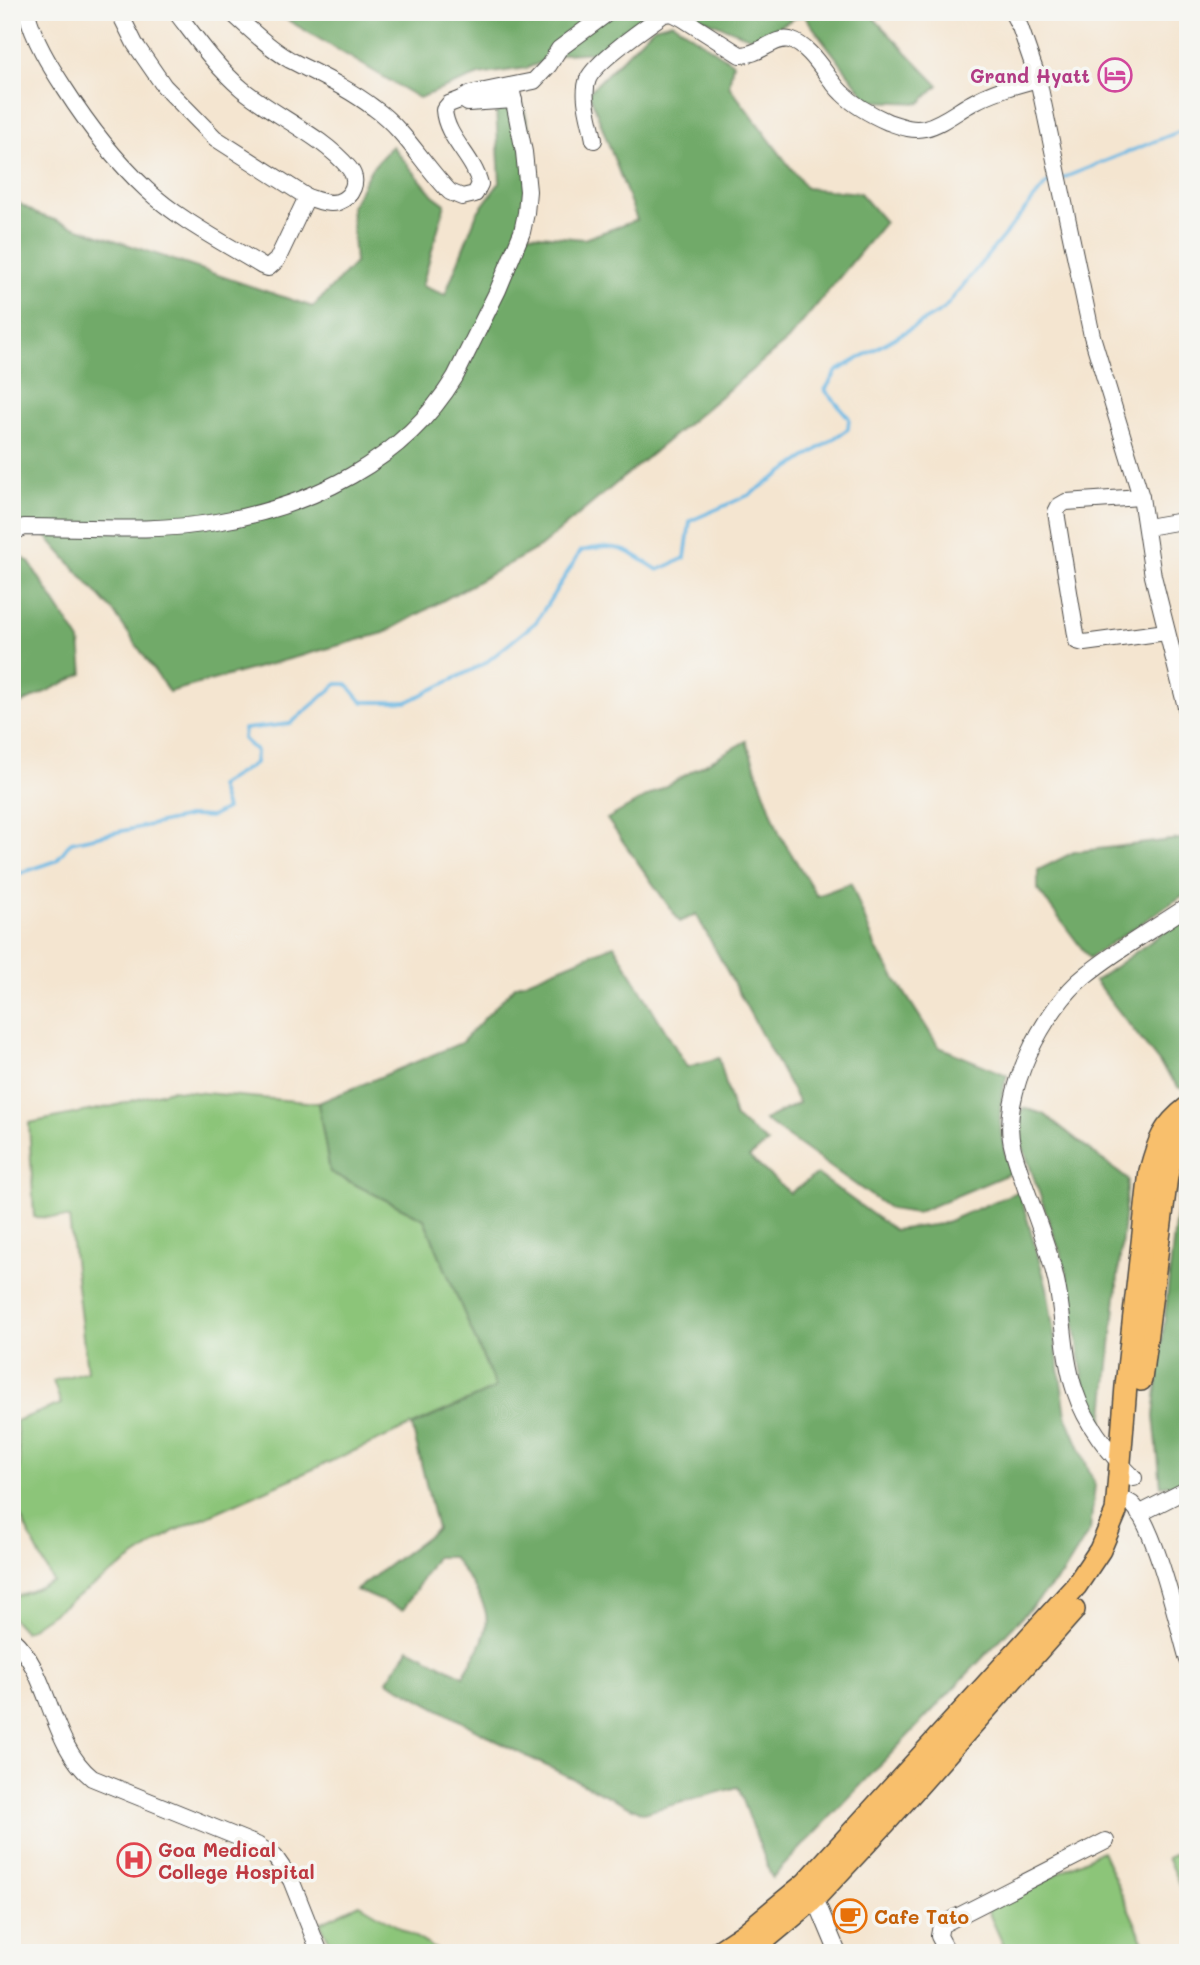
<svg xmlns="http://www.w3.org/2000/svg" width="1200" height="1965" viewBox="0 0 1200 1965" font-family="Mali,sans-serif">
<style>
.green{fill:#8cc579;stroke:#5c7852;stroke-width:2}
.forest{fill:#71aa69;stroke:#4e6a4a;stroke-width:2}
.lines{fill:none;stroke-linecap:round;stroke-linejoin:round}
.stream{stroke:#69b8e4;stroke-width:3.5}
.minor-casing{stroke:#494744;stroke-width:18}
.major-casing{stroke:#494744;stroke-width:24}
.minor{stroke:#fff;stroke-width:16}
.major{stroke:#f8bf6c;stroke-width:21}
.labels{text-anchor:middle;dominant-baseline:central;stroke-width:7;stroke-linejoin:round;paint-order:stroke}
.hotel-label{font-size:19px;font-weight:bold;fill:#b23c85;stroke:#f6f6f2;text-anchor:end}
.health-label{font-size:19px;font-weight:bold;fill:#be3a42;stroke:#f6f6f2;text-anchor:start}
.food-label{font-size:19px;font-weight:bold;fill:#c56008;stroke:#f6f6f2;text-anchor:start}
</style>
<rect width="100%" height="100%" fill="#f6f6f2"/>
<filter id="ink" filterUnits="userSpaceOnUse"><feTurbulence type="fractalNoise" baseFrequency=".0143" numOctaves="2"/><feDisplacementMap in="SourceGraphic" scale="14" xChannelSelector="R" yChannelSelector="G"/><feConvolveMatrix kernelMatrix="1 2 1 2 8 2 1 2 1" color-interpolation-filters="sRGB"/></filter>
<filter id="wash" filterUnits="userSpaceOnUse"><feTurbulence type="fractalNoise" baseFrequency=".00686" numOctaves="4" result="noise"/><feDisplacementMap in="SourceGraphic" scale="28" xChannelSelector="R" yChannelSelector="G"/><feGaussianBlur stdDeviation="1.57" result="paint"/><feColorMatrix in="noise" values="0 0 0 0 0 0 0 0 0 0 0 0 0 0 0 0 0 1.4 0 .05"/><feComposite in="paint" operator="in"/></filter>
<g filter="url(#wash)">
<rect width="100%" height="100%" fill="#f4e5d0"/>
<g class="green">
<path d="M 171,1090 L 318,1103 L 330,1172 L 424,1219 L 496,1388 L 174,1531 L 25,1632 L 12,1618 L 12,1598 L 53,1582 L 13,1502 L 20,1462 L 16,1421 L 61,1404 L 53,1381 L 87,1371 L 69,1218 L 34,1217 L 29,1123 L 113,1106 Z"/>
<path d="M 1188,1848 L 1188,1902 L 1167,1858 Z"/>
<path d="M 1102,1851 L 1149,1953 L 1007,1953 L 987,1909 Z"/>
<path d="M 360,1904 L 442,1953 L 336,1953 L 320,1923 Z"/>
</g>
<g class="forest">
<path d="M 274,12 L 657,12 L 600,52 L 563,54 L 527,68 L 479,75 L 419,98 Z"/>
<path d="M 685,12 L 868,12 L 938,85 L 920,103 L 869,101 L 803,14 L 754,39 Z"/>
<path d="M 672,22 L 733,63 L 729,86 L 806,188 L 860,193 L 885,222 L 788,340 L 540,547 L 384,633 L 169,692 L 113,611 L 45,535 L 12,522 L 12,199 L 37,214 L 313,307 L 355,263 L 351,207 L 371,169 L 392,146 L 433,195 L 445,204 L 422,286 L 445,295 L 477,213 L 500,182 L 496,109 L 522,102 L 530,132 L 529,234 L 584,239 L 637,220 L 589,92 L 654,27 Z"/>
<path d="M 12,550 L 29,562 L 80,641 L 83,674 L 12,708 Z"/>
<path d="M 746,741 L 780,835 L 817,896 L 851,883 L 876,948 L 939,1047 L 1007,1075 C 996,1112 999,1136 1011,1173 L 916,1213 L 890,1209 L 764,1120 L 799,1103 L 696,914 L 680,922 L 607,819 Z"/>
<path d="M 1188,838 L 1188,892 L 1089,958 L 1038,890 L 1038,870 L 1074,852 Z"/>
<path d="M 1188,915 L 1188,1087 L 1179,1088 L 1095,981 Z"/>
<path d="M 614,945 L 687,1067 L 719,1058 L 735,1118 L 768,1143 L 749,1157 L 790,1193 L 817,1174 L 894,1230 L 941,1224 L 1019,1191 L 1047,1287 L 1066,1415 L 1095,1485 L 1090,1530 L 1063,1574 L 772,1878 L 738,1787 L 643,1813 L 508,1747 L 387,1681 L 409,1648 L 463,1676 C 473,1659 490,1636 486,1614 C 483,1596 463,1572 453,1557 L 436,1557 L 403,1610 L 356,1590 L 437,1529 L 412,1426 L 496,1388 L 424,1219 L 330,1172 L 318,1103 L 461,1043 L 515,986 Z"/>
<path d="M 1023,1108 L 1044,1114 L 1128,1180 L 1103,1423 L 1087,1403 L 1066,1269 L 1017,1130 Z"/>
<path d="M 1188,1162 L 1188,1483 L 1161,1486 L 1154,1416 L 1179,1188 Z"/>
</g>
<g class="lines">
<g class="stream">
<path d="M 1063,178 L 1188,128"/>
<path d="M 12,876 L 56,861 L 71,842 L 192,816 L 211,817 L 226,809 L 219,786 L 255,763 L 256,751 L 243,739 L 244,729 L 290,724 L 337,684 L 347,684 L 362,702 L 407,702 L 484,664 L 536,622 L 581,551 C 618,541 628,551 658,570 L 685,558 L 690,521 L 749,495 L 848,429 L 849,418 L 825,390 L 837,371 L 943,310 L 1046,184 L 1056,180"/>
</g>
</g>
</g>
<g filter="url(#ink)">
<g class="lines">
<defs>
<g id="minor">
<path d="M 27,12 C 33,39 50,66 65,89 C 88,125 114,159 146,189 C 179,220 223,242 262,266 L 268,268 L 277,260 L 307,197"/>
<path d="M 119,12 L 135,44 L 164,86 L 215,138 L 307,197 C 317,200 327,205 338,202 C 352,197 360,181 349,168 C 321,135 276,117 242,89 C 216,67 196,38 176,12"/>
<path d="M 231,12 C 250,29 268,47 290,60 C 319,75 348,88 374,108 C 405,130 424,166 450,192 L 462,197 L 475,194 L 480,184 C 473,156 446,138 444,110 L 449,104 L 462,99"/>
<path d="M 1012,12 L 1020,27 L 1038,79 L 1092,336 L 1141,497 L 1153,576 L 1188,715"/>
<path d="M 514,100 L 468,103 L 462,99 L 470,94 L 534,81 L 549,65 L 559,49 L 609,12"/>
<path d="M 594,140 C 591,122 581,96 588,79 C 595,62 647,26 664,14 L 672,13 L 682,18 L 740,55 C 759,56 774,36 790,40 C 813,47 826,78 842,93 C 855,106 872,115 888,122 C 900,126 912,131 925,128 C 942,124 957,111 972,103 C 992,91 1016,85 1038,79"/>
<path d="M 1141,497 L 1066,502 L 1059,506 L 1056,512 L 1077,641 L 1084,643 L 1166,632"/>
<path d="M 1147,527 L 1188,520"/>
<path d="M 12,533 L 24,527 C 87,527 153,533 216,522 C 310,507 404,461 455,377 L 498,290 L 522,232 L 526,213 L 528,191 L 524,152 L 511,87"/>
<path d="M 1134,1478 C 1109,1453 1086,1425 1075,1391 C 1063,1356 1064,1316 1056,1280 C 1046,1235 1025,1193 1013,1149 C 998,1096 1045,1007 1086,975 C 1118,949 1154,929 1188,906"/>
<path d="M 1117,1497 C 1122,1499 1128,1501 1132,1504 C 1156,1527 1178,1626 1188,1660"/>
<path d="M 1139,1514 L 1188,1489"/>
<path d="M 12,1639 C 50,1671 49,1743 92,1778 L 257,1845 L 275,1857 L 291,1880 L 320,1953"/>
<path d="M 815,1898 L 838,1953"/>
<path d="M 948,1953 L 939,1936 L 941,1925 L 1106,1841"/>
</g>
<g id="major">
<path d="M 1141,1380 L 1167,1176 C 1171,1160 1175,1141 1188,1130"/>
<path d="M 716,1953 L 743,1935 L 806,1883 L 1076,1586 L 1100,1550 L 1116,1512 L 1126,1386 L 1150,1171 C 1158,1141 1163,1126 1188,1107"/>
<path d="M 749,1953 L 815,1898 L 886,1822 L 1074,1610"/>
</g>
</defs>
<use href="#minor" class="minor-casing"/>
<use href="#major" class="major-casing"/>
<use href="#minor" class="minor"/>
<use href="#major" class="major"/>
</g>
</g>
<defs>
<symbol id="hotel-ring" viewBox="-11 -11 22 22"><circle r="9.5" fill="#f6f6f2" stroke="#d1479c" stroke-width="1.5"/><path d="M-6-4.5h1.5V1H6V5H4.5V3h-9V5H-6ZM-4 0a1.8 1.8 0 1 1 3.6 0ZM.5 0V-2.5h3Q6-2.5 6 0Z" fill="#d1479c"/></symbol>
<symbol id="hospital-ring" viewBox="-11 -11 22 22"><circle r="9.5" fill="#f6f6f2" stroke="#e0444e" stroke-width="1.5"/><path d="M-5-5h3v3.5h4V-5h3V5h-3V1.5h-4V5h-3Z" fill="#e0444e"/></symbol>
<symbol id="cafe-ring" viewBox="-11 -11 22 22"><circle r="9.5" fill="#f6f6f2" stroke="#e8710a" stroke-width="1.5"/><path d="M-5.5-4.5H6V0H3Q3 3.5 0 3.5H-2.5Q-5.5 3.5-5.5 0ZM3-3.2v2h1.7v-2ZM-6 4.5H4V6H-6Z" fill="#e8710a"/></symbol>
</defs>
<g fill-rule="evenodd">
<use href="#hotel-ring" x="1096" y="56" width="38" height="38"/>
<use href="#hospital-ring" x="115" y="1841" width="38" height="38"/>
<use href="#cafe-ring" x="831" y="1897" width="38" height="38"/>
</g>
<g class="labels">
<g class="hotel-label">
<text x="1090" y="75">Grand Hyatt</text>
</g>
<g class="health-label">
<text x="158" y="1849">Goa Medical<tspan x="158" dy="22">College Hospital</tspan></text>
</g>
<g class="food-label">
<text x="874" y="1916">Cafe Tato</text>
</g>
</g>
<rect width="1200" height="1965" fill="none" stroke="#f6f6f2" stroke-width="42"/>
</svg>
